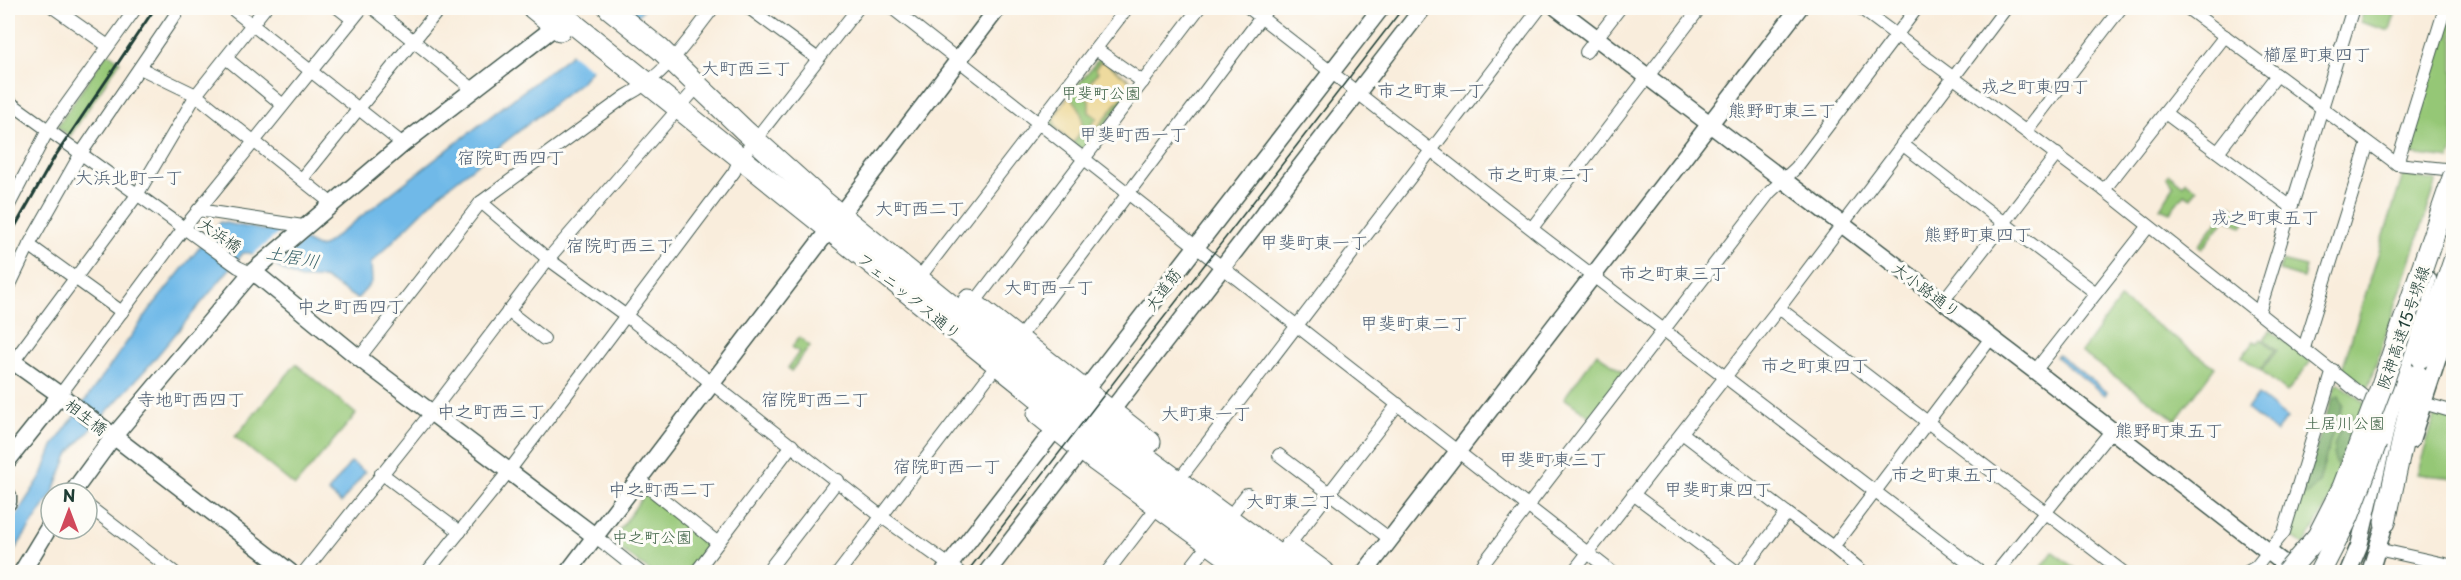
<svg xmlns="http://www.w3.org/2000/svg" width="2461" height="580" viewBox="0 0 2461 580" font-family="'Playpen Sans','Klee One',sans-serif">
<style>
.green{fill:#95c776;stroke:#5a8255;stroke-width:1.5}
.forest{fill:#78ac67;stroke:#4c744e;stroke-width:1.5}
.sand{fill:#eeda9e;stroke:#868c69;stroke-width:1.5}
.water{fill:#6fb9e8;stroke:#477b8e;stroke-width:1.5}
.pier{fill:#f9eddc}
.lines{fill:none;stroke-linecap:round;stroke-linejoin:round}
.street-casing{stroke:#40574d;stroke-width:14}
.secondary-casing{stroke:#40574d;stroke-width:19}
.highway-casing{stroke:#40574d;stroke-width:23}
.street{stroke:#fff;stroke-width:12}
.secondary{stroke:#fff;stroke-width:16}
.highway{stroke:#fff;stroke-width:21}
.tram{stroke:#1f3d34;stroke-width:1.5}
.rail{stroke:#1f3d34;stroke-width:3}
.highway-bridge-casing{stroke:#40574d;stroke-width:23;stroke-linecap:butt}
.highway-bridge{stroke:#fff;stroke-width:21}
.labels{text-anchor:middle;dominant-baseline:central;stroke-width:6;stroke-linejoin:round;paint-order:stroke}
.park-label{font-size:16px;fill:#3c6044;stroke:#fdfcf7}
.street-label{font-size:16px;fill:#1f3d34;stroke:#fdfcf7}
.neighbourhood-label{font-size:18px;fill:#4f5f73;stroke:#fdfcf7}
.water-label{font-size:18px;font-style:italic;fill:#37626a;stroke:#fdfcf7}
</style>
<rect width="100%" height="100%" fill="#fdfcf7"/>
<filter id="ink" filterUnits="userSpaceOnUse"><feTurbulence type="fractalNoise" baseFrequency=".0167" numOctaves="2"/><feDisplacementMap in="SourceGraphic" scale="12" xChannelSelector="R" yChannelSelector="G"/><feConvolveMatrix kernelMatrix="1 2 1 2 8 2 1 2 1" color-interpolation-filters="sRGB"/></filter>
<filter id="wash" filterUnits="userSpaceOnUse"><feTurbulence type="fractalNoise" baseFrequency=".008" numOctaves="4" result="noise"/><feDisplacementMap in="SourceGraphic" scale="24" xChannelSelector="R" yChannelSelector="G"/><feGaussianBlur stdDeviation="1.35" result="paint"/><feColorMatrix in="noise" values="0 0 0 0 0 0 0 0 0 0 0 0 0 0 0 0 0 1.4 0 .05"/><feComposite in="paint" operator="in"/></filter>
<g filter="url(#wash)">
<rect width="100%" height="100%" fill="#f9eddc"/>
<g class="green">
<path d="M 2365,8 L 2395,14 L 2390,31 L 2360,22 Z"/>
<path d="M 2453,8 L 2453,150 L 2450,159 L 2410,154 L 2408,150 Z"/>
<path d="M 106,54 L 110,54 L 120,61 L 70,136 L 57,127 Z"/>
<path d="M 1100,57 L 1136,85 L 1086,148 L 1080,149 L 1051,126 L 1051,119 Z"/>
<path d="M 2169,174 L 2183,185 L 2186,181 L 2197,189 L 2191,198 L 2184,194 L 2170,212 L 2160,208 L 2174,186 L 2166,177 Z"/>
<path d="M 2403,175 L 2437,181 L 2368,388 L 2342,369 Z"/>
<path d="M 2230,205 L 2242,214 L 2238,218 L 2245,223 L 2242,227 L 2226,218 L 2202,249 L 2198,246 Z"/>
<path d="M 2281,261 L 2306,267 L 2303,278 L 2279,271 Z"/>
<path d="M 2120,299 L 2215,367 L 2176,420 L 2081,352 Z"/>
<path d="M 2270,330 L 2311,361 L 2287,392 L 2261,371 L 2277,350 L 2264,339 Z"/>
<path d="M 799,337 L 810,346 L 791,371 L 788,368 L 799,352 L 792,347 Z"/>
<path d="M 2261,339 L 2275,350 L 2260,370 L 2242,357 L 2254,341 L 2258,343 Z"/>
<path d="M 1597,353 L 1624,373 L 1591,417 L 1564,398 Z"/>
<path d="M 296,364 L 356,414 L 295,486 L 235,437 Z"/>
<path d="M 2339,383 L 2366,404 L 2340,465 L 2346,470 L 2304,546 L 2289,535 L 2336,384 Z"/>
<path d="M 2436,413 L 2453,418 L 2453,478 L 2417,474 Z"/>
<path d="M 648,494 L 707,540 L 707,546 L 686,572 L 651,572 L 611,542 L 644,495 Z"/>
<path d="M 2053,552 L 2075,568 L 2071,572 L 2048,572 L 2041,568 Z"/>
</g>
<g class="forest">
<path d="M 2339,396 L 2343,405 L 2330,441 L 2319,483 L 2306,496 L 2302,493 L 2328,410 L 2332,401 Z"/>
<path d="M 2351,414 L 2353,414 L 2347,434 L 2351,441 L 2337,465 C 2327,448 2341,427 2351,414 Z"/>
</g>
<g class="sand">
<path d="M 1104,61 L 1129,80 L 1131,86 L 1096,129 L 1091,126 L 1097,118 L 1089,112 L 1089,100 L 1081,94 L 1098,72 L 1095,69 L 1100,62 Z"/>
<path d="M 1069,96 C 1085,110 1087,127 1073,143 C 1048,124 1050,120 1069,96 Z"/>
</g>
<g class="water">
<path d="M 607,8 L 644,8 L 581,82 L 443,191 L 371,263 L 372,282 L 357,299 L 324,278 L 300,279 L 250,253 L 243,253 L 147,368 L 77,444 L 68,455 L 53,493 L 8,560 L 8,528 L 42,475 L 53,446 L 151,308 L 220,222 L 263,230 L 283,230 L 317,247 L 323,246 L 570,55 Z"/>
<path d="M 2058,354 L 2107,392 L 2105,395 L 2056,357 Z"/>
<path d="M 2258,395 L 2287,418 L 2276,432 L 2247,409 Z"/>
<path d="M 351,462 L 365,472 L 341,503 L 328,492 Z"/>
</g>
<g class="pier">
<path d="M 603,8 L 639,19 L 595,72 L 569,52 Z"/>
<path d="M 285,228 L 306,239 L 273,268 L 251,256 Z"/>
</g>
</g>
<g filter="url(#ink)">
<g class="lines">
<defs>
<g id="street">
<path d="M 54,8 L 108,46"/>
<path d="M 231,8 L 403,144"/>
<path d="M 338,8 L 352,19"/>
<path d="M 373,8 L 474,90"/>
<path d="M 749,8 L 818,59"/>
<path d="M 892,8 C 1131,196 1372,385 1612,572"/>
<path d="M 1249,8 L 1537,233 L 1980,572"/>
<path d="M 1860,8 L 2104,190 L 2378,408"/>
<path d="M 2187,8 L 2397,164 L 2454,170"/>
<path d="M 1096,49 L 1143,82"/>
<path d="M 1586,52 L 1620,8"/>
<path d="M 226,58 L 283,105"/>
<path d="M 140,68 L 196,95 L 331,203"/>
<path d="M 8,101 L 238,267 L 251,273"/>
<path d="M 2165,113 L 2290,206"/>
<path d="M 2026,131 L 2121,8"/>
<path d="M 1902,144 L 2004,223 L 2057,154"/>
<path d="M 2218,152 L 2277,75"/>
<path d="M 2397,164 L 2445,8"/>
<path d="M 302,179 L 440,8"/>
<path d="M 2104,190 L 2225,36"/>
<path d="M 481,202 L 548,259 L 625,315 L 882,517 L 959,572"/>
<path d="M 8,207 L 48,130 L 136,8"/>
<path d="M 198,210 L 303,226"/>
<path d="M 1532,228 L 1700,8"/>
<path d="M 29,245 L 122,312"/>
<path d="M 919,278 L 1127,8"/>
<path d="M 8,289 L 29,245 L 80,155 L 180,8"/>
<path d="M 1943,301 L 2004,223 L 2096,293"/>
<path d="M 971,307 L 1199,8"/>
<path d="M 1779,308 L 2123,572"/>
<path d="M 508,311 L 544,339"/>
<path d="M 2259,312 L 2353,8"/>
<path d="M 1016,342 L 1268,8"/>
<path d="M 2304,348 L 2368,143"/>
<path d="M 359,358 L 481,202 L 626,96 C 665,76 687,42 713,8"/>
<path d="M 13,362 L 137,195 L 196,95 L 265,8"/>
<path d="M 2035,371 L 2148,227"/>
<path d="M 60,395 L 184,228 L 362,8"/>
<path d="M 2423,403 L 2454,412"/>
<path d="M 1682,433 L 1787,513"/>
<path d="M 1279,455 L 1390,539"/>
<path d="M 381,473 L 460,532"/>
<path d="M 639,480 L 718,543"/>
<path d="M 1178,481 L 1540,8"/>
<path d="M 1633,494 L 1737,572"/>
<path d="M 87,505 L 174,572"/>
<path d="M 1226,521 L 1247,494"/>
<path d="M 596,537 L 640,572"/>
<path d="M 2377,549 L 2454,566"/>
<path d="M 1285,550 L 1398,404"/>
<path d="M 304,572 L 431,413 L 548,259 L 698,86"/>
<path d="M 427,572 L 509,471 L 734,172 L 740,159 L 858,8"/>
<path d="M 696,572 L 792,445"/>
<path d="M 767,572 L 838,480"/>
<path d="M 839,572 L 997,365"/>
<path d="M 1107,572 L 1161,502"/>
<path d="M 1187,572 L 1212,540"/>
<path d="M 1477,572 L 1770,192 L 1796,168 L 1917,8"/>
<path d="M 1573,572 L 1779,308 L 2006,8"/>
<path d="M 1741,572 L 1787,513 L 1833,547"/>
<path d="M 1863,572 L 1833,547 L 1991,338"/>
<path d="M 1997,572 L 2112,430"/>
<path d="M 2247,572 L 2256,567 L 2284,532 L 2333,370"/>
</g>
<g id="secondary">
<path d="M 1557,8 L 2035,371 L 2295,572"/>
<path d="M 251,273 L 260,277 L 359,358 L 596,537"/>
<path d="M 8,358 L 60,395 L 290,572"/>
<path d="M 1079,398 L 1381,8"/>
<path d="M 1105,419 L 1423,8"/>
<path d="M 2411,440 L 2454,309"/>
<path d="M 8,460 L 60,395"/>
<path d="M 72,493 L 113,437 L 251,273 L 403,144 L 547,33 L 560,17"/>
<path d="M 8,496 L 8,502"/>
<path d="M 22,572 L 51,524"/>
<path d="M 568,572 L 998,8"/>
<path d="M 944,572 L 1063,419"/>
<path d="M 987,572 L 1089,440"/>
<path d="M 1365,572 L 1799,8"/>
<path d="M 2348,572 L 2359,546 L 2389,416 L 2428,279"/>
<path d="M 2370,572 L 2389,510"/>
</g>
<g id="highway">
<path d="M 533,8 L 560,30"/>
<path d="M 554,8 L 1050,407 L 1107,446 L 1274,572"/>
<path d="M 609,8 L 660,49 L 744,130 L 823,201 L 1060,394 L 1301,572"/>
<path d="M 969,300 L 1150,442"/>
<path d="M 2421,357 L 2454,261"/>
<path d="M 1038,414 L 1096,461 L 1248,572"/>
<path d="M 2385,522 L 2417,375"/>
<path d="M 1290,547 L 1324,572"/>
</g>
</defs>
<use href="#street" class="street-casing"/>
<use href="#secondary" class="secondary-casing"/>
<use href="#highway" class="highway-casing"/>
<use href="#street" class="street"/>
<use href="#secondary" class="secondary"/>
<use href="#highway" class="highway"/>
<path class="tram" d="M 967,572 L 1403,8"/>
<path class="rail" d="M 8,239 L 54,158 L 155,8"/>
<defs>
<g id="highway-bridge">
<path d="M 2287,572 L 2318,536 L 2343,487 L 2382,385 L 2454,175"/>
<path d="M 2320,572 L 2348,517 L 2376,443"/>
</g>
</defs>
<use href="#highway-bridge" class="highway-bridge-casing"/>
<use href="#highway-bridge" class="highway-bridge"/>
</g>
</g>
<g class="labels">
<g class="park-label">
<text x="1101" y="92">甲斐町公園</text>
<text x="2345" y="422">土居川公園</text>
<text x="652" y="536">中之町公園</text>
</g>
<g class="street-label">
<text transform="translate(221 234) rotate(35)">大浜橋</text>
<text transform="translate(1162 289) rotate(-53)">大道筋</text>
<text transform="translate(1927 289) rotate(37)">大小路通り</text>
<text transform="translate(910 295) rotate(39)">フェニックス通り</text>
<text transform="translate(2402 327) rotate(-71)">阪神高速15号堺線</text>
<text transform="translate(87 416) rotate(38)">相生橋</text>
</g>
<g class="neighbourhood-label">
<text x="2317" y="53">櫛屋町東四丁</text>
<text x="746" y="67">大町西三丁</text>
<text x="2035" y="85">戎之町東四丁</text>
<text x="1431" y="89">市之町東一丁</text>
<text x="1782" y="109">熊野町東三丁</text>
<text x="1133" y="133">甲斐町西一丁</text>
<text x="511" y="156">宿院町西四丁</text>
<text x="1541" y="173">市之町東二丁</text>
<text x="129" y="176">大浜北町一丁</text>
<text x="920" y="207">大町西二丁</text>
<text x="2265" y="216">戎之町東五丁</text>
<text x="1978" y="233">熊野町東四丁</text>
<text x="1314" y="241">甲斐町東一丁</text>
<text x="620" y="244">宿院町西三丁</text>
<text x="1673" y="272">市之町東三丁</text>
<text x="1049" y="286">大町西一丁</text>
<text x="351" y="305">中之町西四丁</text>
<text x="1414" y="322">甲斐町東二丁</text>
<text x="1815" y="364">市之町東四丁</text>
<text x="191" y="398">寺地町西四丁</text>
<text x="815" y="398">宿院町西二丁</text>
<text x="491" y="410">中之町西三丁</text>
<text x="1206" y="412">大町東一丁</text>
<text x="2169" y="429">熊野町東五丁</text>
<text x="1553" y="458">甲斐町東三丁</text>
<text x="947" y="465">宿院町西一丁</text>
<text x="1945" y="473">市之町東五丁</text>
<text x="662" y="488">中之町西二丁</text>
<text x="1718" y="488">甲斐町東四丁</text>
<text x="1291" y="500">大町東二丁</text>
</g>
<g class="water-label">
<text transform="translate(293 256) rotate(11)">土居川</text>
</g>
</g>
<rect width="2461" height="580" fill="none" stroke="#fdfcf7" stroke-width="30"/>
<g transform="translate(69 511)"><circle r="28" fill="#fdfcf7" stroke="#a4b0a9" stroke-width="1.5"/>
<path d="M0-4.5L10 22L0 15L-10 22Z" fill="#d1495b"/>
<text y="-9" font-size="16" font-weight="bold" text-anchor="middle" fill="#1f3d34">N</text>
</g>
</svg>
